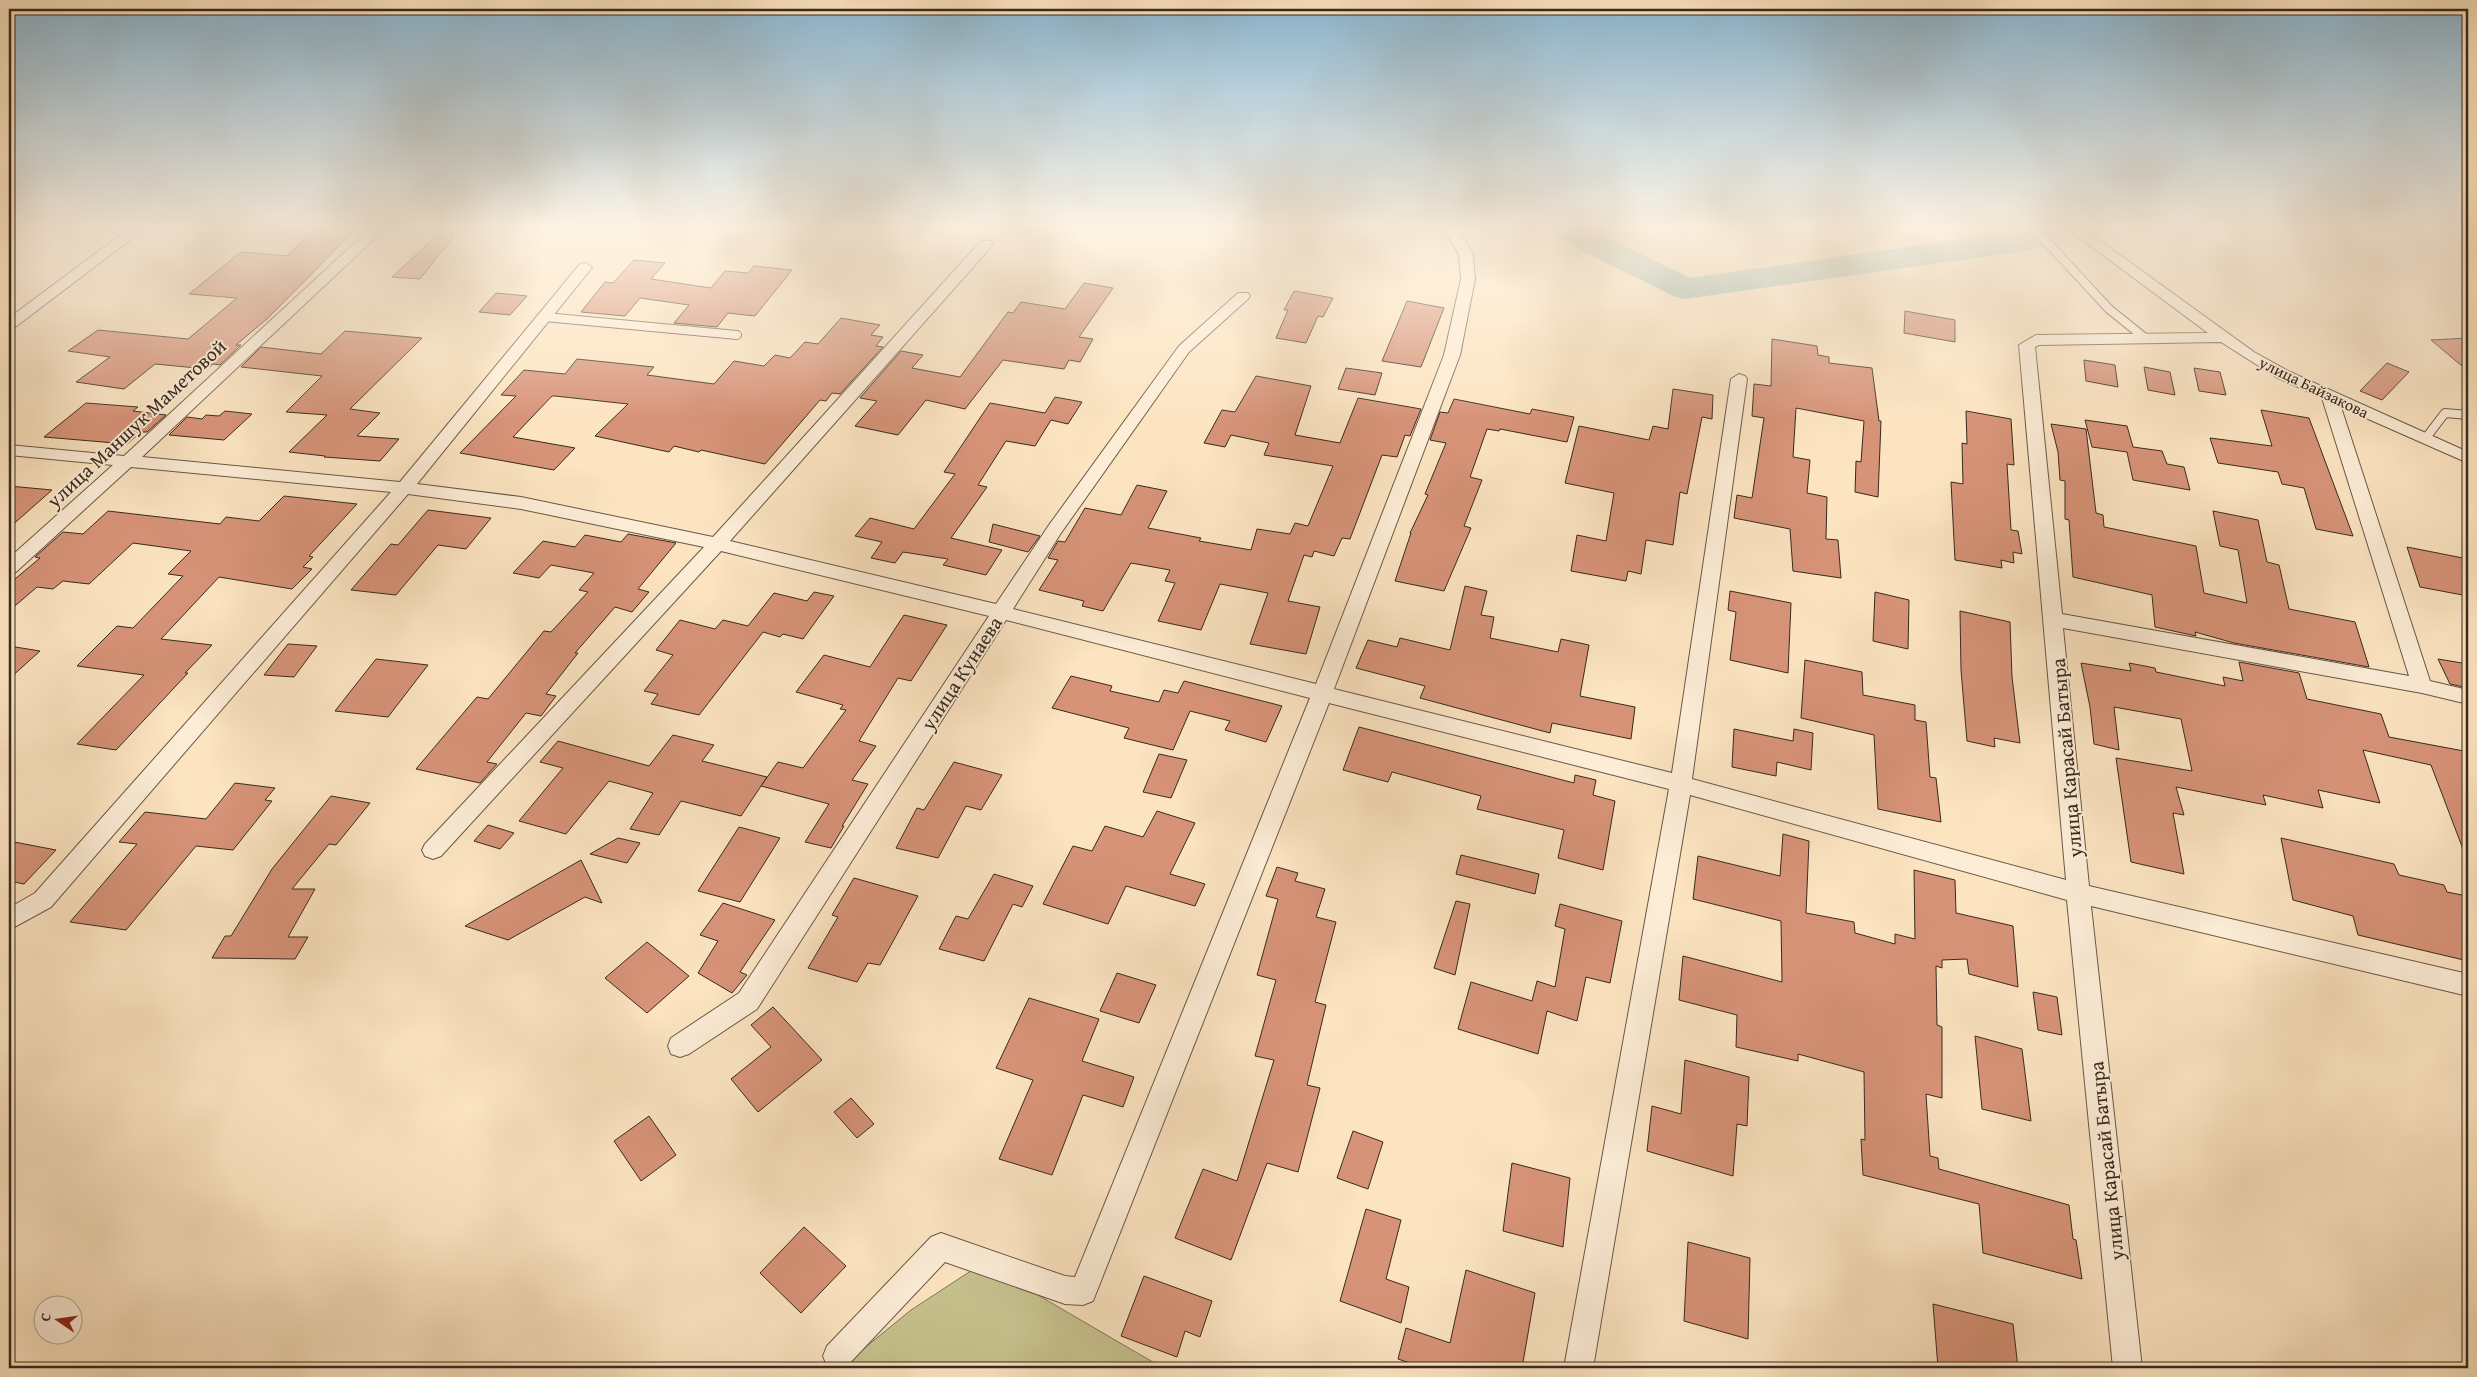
<svg xmlns="http://www.w3.org/2000/svg" width="2477" height="1377" viewBox="0 0 2477 1377" font-family="'Gentium Book Plus',serif">
<style>
.green{fill:#c7c28e;stroke:#807656}
.lines{fill:none;stroke-linecap:round;stroke-linejoin:round}
.river{fill:#9fbeb6;fill-rule:evenodd}
.building{fill:#d79378;stroke:#382a1d}
.lane-casing{stroke:#695846;stroke-width:10}
.street-casing{stroke:#695846;stroke-width:2}
.lane{stroke:#fdedd7;stroke-width:8}
.street{fill:#fdedd7;fill-rule:evenodd}
.labels{text-anchor:middle;dominant-baseline:central;stroke-width:4;stroke-linejoin:round;paint-order:stroke}
.far-street-label{font-size:16px;fill:#382a1d;stroke:#fdedd7}
.street-label{font-size:20px;fill:#382a1d;stroke:#fdedd7}
</style>
<rect width="100%" height="100%" fill="#fce4c1"/>
<filter id="stains"><feTurbulence type="fractalNoise" baseFrequency=".004" numOctaves="4"/><feColorMatrix values="0 0 0 0 .2 0 0 0 0 .09 0 0 0 0 .02 0 0 0 .5 -.17"/></filter>
<radialGradient id="worn" r=".72"><stop offset=".6" stop-color="#630" stop-opacity="0"/><stop offset="1" stop-color="#630" stop-opacity=".3"/></radialGradient>
<path class="green" d="M 983,1263 L 1163,1368 L 840,1368 L 911,1310 Z"/>
<g class="lines">
<path class="river" d="M 1544,227 L 1586,227 L 1690,278 L 2040,228 L 2051,231 L 2056,238 L 2051,245 L 2024,251 L 1685,299 L 1673,296 L 1549,234 Z"/>
</g>
<g class="building">
<path d="M 318,227 L 358,227 L 268,318 L 236,345 L 241,345 L 220,365 L 213,364 L 207,369 L 155,364 L 124,389 L 76,382 L 110,357 L 68,351 L 98,330 L 188,339 L 237,298 L 189,294 L 241,252 L 287,256 Z"/>
<path d="M 445,228 L 454,236 L 420,279 L 392,277 Z"/>
<path d="M 634,260 L 665,263 L 651,279 L 711,288 L 725,271 L 748,273 L 754,266 L 792,270 L 755,316 L 728,313 L 717,327 L 674,323 L 689,305 L 640,298 L 625,316 L 581,312 L 605,282 L 613,283 Z"/>
<path d="M 1084,283 L 1113,288 L 1079,337 L 1093,339 L 1080,362 L 1069,360 L 1064,369 L 1003,360 L 965,409 L 926,400 L 898,435 L 855,426 L 877,401 L 860,398 L 901,351 L 923,355 L 912,368 L 960,377 L 1008,312 L 1013,313 L 1021,302 L 1065,309 Z"/>
<path d="M 1294,291 L 1333,298 L 1323,317 L 1318,316 L 1306,343 L 1276,338 L 1288,310 L 1284,310 Z"/>
<path d="M 496,293 L 527,296 L 510,315 L 479,312 Z"/>
<path d="M 1407,301 L 1444,308 L 1421,367 L 1382,361 Z"/>
<path d="M 1905,311 L 1955,320 L 1955,342 L 1904,333 Z"/>
<path d="M 841,318 L 880,325 L 871,335 L 883,337 L 876,346 L 883,347 L 840,394 L 832,393 L 826,401 L 820,400 L 765,464 L 701,450 L 699,452 L 674,446 L 669,452 L 595,436 L 628,404 L 555,396 L 552,396 L 513,437 L 575,448 L 554,470 L 460,453 L 516,396 L 501,395 L 524,370 L 565,374 L 577,359 L 654,367 L 647,375 L 714,384 L 734,361 L 764,366 L 775,355 L 790,358 L 805,342 L 818,344 Z"/>
<path d="M 345,331 L 422,338 L 350,409 L 380,413 L 357,436 L 399,439 L 380,461 L 324,457 L 325,456 L 289,452 L 327,415 L 286,412 L 322,376 L 241,367 L 261,347 L 321,354 Z"/>
<path d="M 2468,338 L 2468,371 L 2431,340 Z"/>
<path d="M 1772,339 L 1817,346 L 1818,355 L 1829,357 L 1829,363 L 1872,368 L 1879,421 L 1881,421 L 1878,497 L 1855,492 L 1856,461 L 1861,462 L 1864,421 L 1796,408 L 1793,457 L 1810,460 L 1807,493 L 1827,497 L 1826,539 L 1838,540 L 1841,578 L 1793,571 L 1790,529 L 1734,518 L 1737,495 L 1752,498 L 1764,418 L 1752,416 L 1754,384 L 1771,386 Z"/>
<path d="M 2084,360 L 2115,365 L 2118,387 L 2086,381 Z"/>
<path d="M 2387,363 L 2409,372 L 2382,400 L 2360,391 Z"/>
<path d="M 2144,367 L 2170,372 L 2175,395 L 2148,390 Z"/>
<path d="M 1346,368 L 1382,373 L 1375,395 L 1338,389 Z"/>
<path d="M 2194,368 L 2220,372 L 2226,395 L 2199,391 Z"/>
<path d="M 1256,376 L 1311,386 L 1295,435 L 1340,443 L 1358,398 L 1421,409 L 1410,436 L 1405,435 L 1397,457 L 1382,455 L 1350,539 L 1342,538 L 1334,556 L 1314,551 L 1312,557 L 1304,555 L 1288,601 L 1320,607 L 1306,654 L 1250,644 L 1268,593 L 1220,584 L 1201,630 L 1158,621 L 1175,583 L 1165,581 L 1170,570 L 1131,563 L 1103,611 L 1082,606 L 1084,601 L 1039,590 L 1058,560 L 1048,558 L 1058,541 L 1065,542 L 1085,508 L 1121,515 L 1137,485 L 1167,491 L 1148,528 L 1201,538 L 1199,541 L 1251,550 L 1257,529 L 1290,534 L 1295,523 L 1308,526 L 1333,466 L 1264,455 L 1269,443 L 1231,435 L 1225,447 L 1204,443 L 1222,410 L 1235,412 Z"/>
<path d="M 1673,389 L 1713,395 L 1712,419 L 1702,417 L 1687,494 L 1680,492 L 1673,545 L 1646,540 L 1641,574 L 1628,571 L 1626,581 L 1571,571 L 1577,535 L 1606,541 L 1614,493 L 1565,483 L 1579,426 L 1649,440 L 1653,426 L 1668,429 Z"/>
<path d="M 1055,397 L 1082,402 L 1068,424 L 1051,420 L 1035,446 L 1006,441 L 978,485 L 987,487 L 951,538 L 1002,550 L 986,575 L 943,565 L 948,559 L 903,552 L 895,563 L 871,558 L 882,542 L 855,536 L 870,518 L 914,529 L 955,474 L 944,472 L 990,403 L 1045,413 Z"/>
<path d="M 1454,399 L 1530,414 L 1532,409 L 1574,417 L 1567,442 L 1500,429 L 1499,431 L 1487,429 L 1470,477 L 1482,480 L 1464,526 L 1471,528 L 1444,591 L 1395,581 L 1411,533 L 1410,533 L 1428,495 L 1425,494 L 1446,443 L 1430,440 L 1440,412 L 1448,413 Z"/>
<path d="M 86,403 L 138,407 L 133,411 L 166,415 L 147,432 L 141,432 L 127,444 L 44,437 Z"/>
<path d="M 2261,410 L 2309,418 L 2353,536 L 2316,529 L 2304,488 L 2282,484 L 2278,472 L 2218,463 L 2210,438 L 2272,446 Z"/>
<path d="M 225,411 L 252,414 L 224,440 L 169,435 L 187,417 L 202,419 L 206,415 L 219,416 Z"/>
<path d="M 1966,411 L 2011,419 L 2014,465 L 2007,464 L 2011,530 L 2018,531 L 2022,554 L 2013,552 L 2014,563 L 2001,560 L 2002,568 L 1955,560 L 1951,482 L 1963,484 L 1962,443 L 1967,444 Z"/>
<path d="M 2085,420 L 2127,426 L 2133,447 L 2162,451 L 2167,464 L 2184,467 L 2190,490 L 2133,480 L 2127,452 L 2092,447 Z"/>
<path d="M 2051,424 L 2086,429 L 2096,513 L 2103,515 L 2104,527 L 2196,546 L 2204,593 L 2247,603 L 2238,550 L 2220,546 L 2213,511 L 2258,520 L 2267,562 L 2279,565 L 2289,609 L 2355,622 L 2369,667 L 2234,643 L 2195,632 L 2196,636 L 2155,627 L 2152,595 L 2073,577 L 2069,520 L 2065,519 L 2065,481 L 2060,480 L 2058,452 Z"/>
<path d="M 9,486 L 52,490 L 9,528 Z"/>
<path d="M 284,496 L 357,504 L 309,556 L 313,557 L 303,567 L 312,569 L 292,589 L 219,577 L 161,639 L 212,645 L 185,673 L 188,673 L 116,750 L 77,744 L 144,675 L 77,666 L 117,626 L 133,628 L 183,576 L 168,574 L 191,551 L 133,543 L 89,584 L 63,581 L 53,589 L 37,587 L 9,611 L 9,584 L 40,558 L 35,557 L 63,532 L 83,534 L 108,511 L 220,524 L 226,517 L 259,521 Z"/>
<path d="M 428,510 L 491,518 L 466,549 L 438,545 L 396,595 L 351,590 L 391,544 L 398,545 Z"/>
<path d="M 993,524 L 1040,536 L 1028,552 L 989,542 Z"/>
<path d="M 628,534 L 676,543 L 638,589 L 649,592 L 632,612 L 615,607 L 575,653 L 578,653 L 546,694 L 556,696 L 541,716 L 526,713 L 487,762 L 497,764 L 480,783 L 416,769 L 477,697 L 488,699 L 544,631 L 551,632 L 588,592 L 579,590 L 594,573 L 551,565 L 539,578 L 513,573 L 543,541 L 575,547 L 585,535 L 621,542 Z"/>
<path d="M 2407,547 L 2468,559 L 2468,596 L 2420,587 Z"/>
<path d="M 1465,586 L 1487,591 L 1481,615 L 1494,617 L 1490,638 L 1558,652 L 1561,639 L 1589,645 L 1580,696 L 1635,707 L 1631,739 L 1552,723 L 1550,733 L 1420,698 L 1425,686 L 1356,668 L 1368,640 L 1397,647 L 1400,638 L 1450,650 Z"/>
<path d="M 1730,591 L 1791,603 L 1788,673 L 1730,660 L 1736,612 L 1728,610 Z"/>
<path d="M 814,592 L 834,596 L 803,639 L 783,634 L 780,637 L 763,632 L 699,715 L 651,704 L 658,694 L 644,691 L 673,655 L 656,650 L 680,620 L 715,629 L 723,620 L 748,626 L 774,593 L 807,601 Z"/>
<path d="M 1875,592 L 1909,600 L 1908,649 L 1873,641 Z"/>
<path d="M 1960,611 L 2010,622 L 2012,677 L 2020,743 L 1994,738 L 1995,747 L 1967,741 L 1961,670 Z"/>
<path d="M 904,615 L 947,625 L 911,681 L 898,678 L 859,741 L 876,746 L 852,780 L 868,784 L 842,826 L 844,826 L 831,848 L 805,842 L 829,804 L 761,786 L 778,762 L 803,768 L 846,710 L 840,709 L 843,705 L 796,692 L 824,655 L 870,667 Z"/>
<path d="M 288,644 L 317,646 L 294,677 L 264,675 Z"/>
<path d="M 9,646 L 40,651 L 9,679 Z"/>
<path d="M 376,659 L 428,665 L 388,717 L 335,711 Z"/>
<path d="M 2438,659 L 2468,664 L 2468,688 L 2450,684 Z"/>
<path d="M 1805,660 L 1862,672 L 1863,695 L 1915,705 L 1915,720 L 1926,722 L 1930,777 L 1936,778 L 1941,822 L 1878,809 L 1874,735 L 1801,718 Z"/>
<path d="M 2239,662 L 2299,673 L 2307,699 L 2381,714 L 2389,737 L 2464,751 L 2468,761 L 2468,857 L 2466,857 L 2431,765 L 2363,750 L 2380,803 L 2318,790 L 2323,808 L 2263,795 L 2266,805 L 2176,787 L 2184,815 L 2173,813 L 2184,874 L 2131,862 L 2116,758 L 2192,771 L 2181,719 L 2114,707 L 2119,750 L 2094,744 L 2090,707 L 2081,663 L 2131,671 L 2129,663 L 2155,668 L 2156,672 L 2225,686 L 2223,677 L 2243,681 Z"/>
<path d="M 1071,676 L 1112,686 L 1110,691 L 1159,702 L 1164,690 L 1178,693 L 1184,681 L 1282,706 L 1266,742 L 1225,730 L 1230,721 L 1190,711 L 1173,750 L 1124,738 L 1129,728 L 1052,708 Z"/>
<path d="M 1359,727 L 1574,783 L 1575,775 L 1596,780 L 1593,795 L 1615,801 L 1603,870 L 1558,858 L 1564,830 L 1477,809 L 1481,796 L 1392,772 L 1388,782 L 1343,770 Z"/>
<path d="M 1734,729 L 1793,741 L 1794,729 L 1813,733 L 1811,770 L 1777,762 L 1776,776 L 1732,767 Z"/>
<path d="M 673,735 L 714,745 L 702,761 L 767,777 L 741,816 L 681,801 L 659,835 L 630,829 L 653,793 L 609,781 L 566,834 L 519,821 L 563,768 L 540,762 L 558,741 L 649,766 Z"/>
<path d="M 1159,754 L 1187,760 L 1171,798 L 1143,792 Z"/>
<path d="M 954,762 L 1002,775 L 981,810 L 966,806 L 938,858 L 896,848 L 917,808 L 924,810 Z"/>
<path d="M 235,783 L 275,788 L 265,800 L 272,801 L 233,850 L 196,846 L 126,930 L 70,922 L 137,844 L 119,842 L 145,812 L 206,819 Z"/>
<path d="M 331,796 L 370,803 L 336,845 L 329,844 L 292,889 L 315,889 L 288,937 L 308,937 L 295,959 L 212,958 L 225,936 L 231,936 L 272,869 Z"/>
<path d="M 1157,811 L 1195,823 L 1170,874 L 1205,884 L 1195,906 L 1126,886 L 1108,924 L 1043,904 L 1073,846 L 1092,851 L 1105,826 L 1143,837 Z"/>
<path d="M 488,825 L 514,833 L 500,849 L 474,841 Z"/>
<path d="M 739,827 L 780,838 L 740,902 L 698,891 Z"/>
<path d="M 1783,834 L 1809,841 L 1806,913 L 1854,922 L 1855,933 L 1895,944 L 1895,934 L 1915,939 L 1914,870 L 1955,880 L 1956,913 L 2013,926 L 2018,987 L 1969,974 L 1967,959 L 1942,960 L 1942,968 L 1936,966 L 1937,1025 L 1942,1027 L 1942,1098 L 1926,1094 L 1930,1156 L 1938,1158 L 1939,1169 L 2069,1205 L 2073,1239 L 2076,1240 L 2082,1279 L 1983,1253 L 1979,1204 L 1863,1175 L 1861,1139 L 1865,1140 L 1864,1072 L 1798,1054 L 1798,1061 L 1736,1047 L 1737,1015 L 1679,1000 L 1683,956 L 1782,982 L 1781,921 L 1693,899 L 1698,856 L 1780,876 Z"/>
<path d="M 618,838 L 640,843 L 627,863 L 590,854 Z"/>
<path d="M 2281,838 L 2394,864 L 2399,875 L 2444,885 L 2447,892 L 2462,895 L 2468,912 L 2468,961 L 2358,935 L 2353,916 L 2293,900 Z"/>
<path d="M 9,841 L 56,850 L 24,884 L 9,881 Z"/>
<path d="M 1461,855 L 1539,874 L 1535,894 L 1456,874 Z"/>
<path d="M 581,860 L 602,903 L 585,897 L 508,940 L 465,926 Z"/>
<path d="M 1277,867 L 1298,873 L 1295,881 L 1325,889 L 1316,917 L 1336,922 L 1315,1002 L 1326,1005 L 1307,1085 L 1320,1088 L 1298,1172 L 1267,1163 L 1231,1260 L 1175,1238 L 1203,1169 L 1237,1181 L 1274,1060 L 1255,1056 L 1276,980 L 1257,975 L 1278,899 L 1266,896 Z"/>
<path d="M 994,874 L 1033,886 L 1022,907 L 1013,904 L 984,961 L 939,949 L 956,916 L 968,919 Z"/>
<path d="M 854,878 L 918,896 L 880,965 L 868,963 L 857,982 L 808,968 L 838,917 L 832,915 Z"/>
<path d="M 1456,901 L 1470,904 L 1455,975 L 1434,968 Z"/>
<path d="M 723,903 L 775,920 L 740,972 L 747,975 L 732,993 L 698,973 L 718,941 L 700,935 Z"/>
<path d="M 1560,904 L 1622,921 L 1610,983 L 1586,977 L 1577,1021 L 1547,1011 L 1538,1054 L 1458,1029 L 1471,982 L 1532,1001 L 1537,981 L 1555,987 L 1565,929 L 1555,926 Z"/>
<path d="M 647,942 L 689,976 L 647,1013 L 605,978 Z"/>
<path d="M 1117,973 L 1156,985 L 1139,1023 L 1100,1011 Z"/>
<path d="M 2033,992 L 2057,997 L 2062,1035 L 2038,1030 Z"/>
<path d="M 1029,998 L 1099,1019 L 1082,1061 L 1134,1077 L 1123,1107 L 1083,1095 L 1052,1175 L 999,1159 L 1033,1080 L 996,1068 Z"/>
<path d="M 773,1007 L 822,1060 L 758,1112 L 731,1079 L 771,1047 L 751,1025 Z"/>
<path d="M 1975,1036 L 2022,1049 L 2031,1121 L 1982,1109 Z"/>
<path d="M 1685,1060 L 1749,1077 L 1747,1126 L 1737,1124 L 1733,1176 L 1647,1151 L 1652,1106 L 1681,1114 Z"/>
<path d="M 851,1098 L 874,1124 L 857,1138 L 834,1112 Z"/>
<path d="M 649,1116 L 676,1155 L 641,1181 L 614,1141 Z"/>
<path d="M 1353,1131 L 1383,1142 L 1368,1189 L 1337,1178 Z"/>
<path d="M 1512,1163 L 1570,1178 L 1563,1247 L 1503,1231 Z"/>
<path d="M 1366,1209 L 1401,1220 L 1386,1279 L 1409,1287 L 1401,1323 L 1340,1301 Z"/>
<path d="M 804,1227 L 846,1266 L 801,1313 L 760,1273 Z"/>
<path d="M 1688,1242 L 1750,1258 L 1748,1339 L 1684,1321 Z"/>
<path d="M 1466,1270 L 1535,1293 L 1522,1368 L 1425,1368 L 1398,1359 L 1406,1328 L 1450,1343 Z"/>
<path d="M 1144,1276 L 1212,1301 L 1200,1337 L 1185,1331 L 1177,1357 L 1121,1336 Z"/>
<path d="M 1933,1304 L 2013,1324 L 2018,1368 L 1938,1368 Z"/>
</g>
<g class="lines">
<defs>
<g id="lane">
<path d="M 2033,227 L 2109,309 L 2145,338"/>
<path d="M 545,317 L 737,335"/>
<path d="M 2425,439 L 2445,413 L 2468,415"/>
</g>
<g id="street">
<path d="M 131,227 L 147,227 L 14,328 L 9,329 L 9,318 Z"/>
<path d="M 372,227 L 387,227 L 142,457 L 400,482 L 580,264 L 585,263 L 592,267 L 590,270 L 417,484 L 521,497 L 713,537 L 981,241 L 991,241 L 993,244 L 991,247 L 730,541 L 996,604 L 1049,525 L 1179,346 L 1238,293 L 1248,293 L 1250,296 L 1248,299 L 1189,352 L 1061,533 L 1013,609 L 1316,684 L 1444,355 L 1461,279 L 1459,254 L 1445,231 L 1447,228 L 1457,228 L 1473,254 L 1475,279 L 1460,355 L 1334,689 L 1672,773 L 1731,379 L 1739,374 L 1745,376 L 1747,379 L 1692,779 L 2066,880 L 2019,345 L 2036,335 L 2208,333 L 2065,227 L 2081,227 L 2254,352 L 2288,371 L 2468,452 L 2468,463 L 2341,407 L 2430,681 L 2468,690 L 2468,704 L 2422,693 L 2063,628 L 2089,886 L 2468,974 L 2468,996 L 2091,906 L 2142,1368 L 2113,1368 L 2067,900 L 1690,795 L 1593,1368 L 1564,1368 L 1669,789 L 1329,703 L 1093,1301 L 1083,1305 L 1065,1304 L 945,1262 L 847,1366 L 842,1368 L 827,1366 L 823,1356 L 827,1346 L 931,1237 L 941,1233 L 1065,1276 L 1075,1277 L 1310,698 L 1006,620 L 757,1009 L 689,1054 L 680,1057 L 671,1054 L 668,1046 L 671,1038 L 739,993 L 989,616 L 721,551 L 441,856 L 433,859 L 425,856 L 422,850 L 425,844 L 704,547 L 521,509 L 408,494 L 51,907 L 9,930 L 9,908 L 35,893 L 391,492 L 131,467 L 16,572 L 9,574 L 9,558 L 113,465 L 9,455 L 9,445 L 124,456 ZM 2221,342 L 2276,377 L 2322,398 L 2409,676 L 2062,614 L 2035,347 L 2039,345 Z"/>
</g>
</defs>
<use href="#lane" class="lane-casing"/>
<use href="#street" class="street-casing"/>
<use href="#lane" class="lane"/>
<use href="#street" class="street"/>
</g>
<linearGradient id="sky" x2="0" y2="1"><stop stop-color="#8bb8d4"/><stop offset="0.54" stop-color="#fef3e3"/><stop offset="1" stop-color="#fef3e3" stop-opacity="0"/></linearGradient>
<rect width="2477" height="420" fill="url(#sky)"/>
<g class="labels">
<g class="far-street-label">
<text transform="translate(2314 387) rotate(26)">улица Байзакова</text>
</g>
<g class="street-label">
<text transform="translate(136 423) rotate(-43)">улица Маншук Маметовой</text>
<text transform="translate(961 673) rotate(-57)">улица Кунаева</text>
<text transform="translate(2066 758) rotate(-95)">улица Карасай Батыра</text>
<text transform="translate(2106 1161) rotate(-96)">улица Карасай Батыра</text>
</g>
</g>
<rect width="2477" height="1377" fill="none" stroke="#fce4c1" stroke-width="30"/>
<rect x="10" y="10" width="2457" height="1357" fill="none" stroke="#382a1d" stroke-width="2.5"/>
<rect x="15" y="15" width="2447" height="1347" fill="none" stroke="#382a1d"/>
<g transform="translate(58 1320) rotate(283)"><circle r="24" fill="#fdedd7" stroke="#ae9f8d"/>
<path d="M0-4L9 19L0 12L-9 19Z" fill="#8f2418"/>
<text y="-8" font-size="14" font-weight="bold" text-anchor="middle" fill="#382a1d">С</text>
</g>
<rect width="100%" height="100%" filter="url(#stains)"/>
<rect width="100%" height="100%" fill="url(#worn)"/>
</svg>
